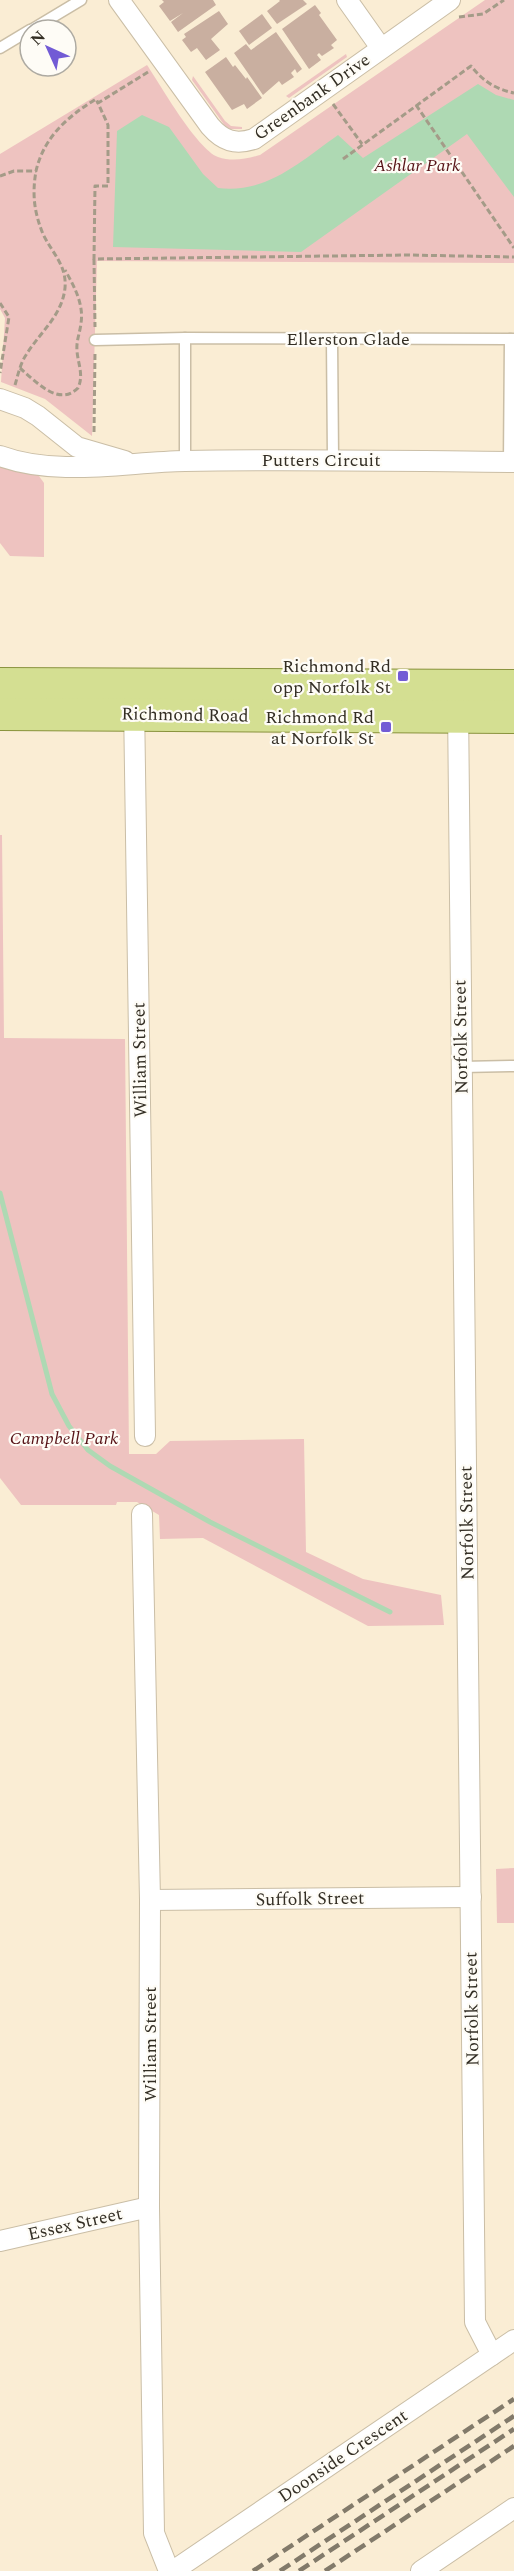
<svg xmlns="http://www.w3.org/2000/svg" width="514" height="2571" viewBox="0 0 514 2571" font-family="Spectral,serif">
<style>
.green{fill:#eec3c0}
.water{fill:#aed9b3}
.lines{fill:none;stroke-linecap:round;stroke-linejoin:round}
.stream{stroke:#aed9b3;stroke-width:5}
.building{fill:#c9afa0}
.lane-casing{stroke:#cabea6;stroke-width:13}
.street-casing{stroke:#cabea6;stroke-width:22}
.primary-casing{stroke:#89933d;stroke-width:34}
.path{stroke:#a49b88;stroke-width:3;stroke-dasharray:6 3;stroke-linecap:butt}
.lane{stroke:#fff;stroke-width:10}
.street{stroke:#fff;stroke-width:20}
.primary{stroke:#d4df92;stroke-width:32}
.rail{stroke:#827a6a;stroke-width:4.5;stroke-dasharray:12 6;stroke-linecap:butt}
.poi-dot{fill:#725bd5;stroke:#fefcf6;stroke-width:2}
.labels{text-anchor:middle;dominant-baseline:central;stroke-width:4.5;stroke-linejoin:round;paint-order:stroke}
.street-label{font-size:18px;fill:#332e24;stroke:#fefcf6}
.park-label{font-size:18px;font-style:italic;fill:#571317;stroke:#fefcf6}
.poi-label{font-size:18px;fill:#332e24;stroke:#fefcf6;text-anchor:end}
</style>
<rect width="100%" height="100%" fill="#faedd4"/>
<g class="green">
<path d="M 485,0 L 514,0 L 514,263 L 97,261 L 92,436 L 45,399 L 1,382 L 5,318 L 0,309 L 0,154 L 147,65 C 161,86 197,149 218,157 C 232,162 246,159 260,155 Z"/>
<path d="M 346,54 L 347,57 L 289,98 L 286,96 Z"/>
<path d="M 193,76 L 225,121 L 231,126 L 242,127 L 242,129 L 230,129 L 225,126 L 192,80 Z"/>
<path d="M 0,463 L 36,472 L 44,483 L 44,557 L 10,556 L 0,543 Z"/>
<path d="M 0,835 L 2,835 L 4,1038 L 125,1039 L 129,1454 L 156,1454 L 170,1441 L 304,1439 L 306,1552 L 363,1579 L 441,1595 L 444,1625 L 368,1626 L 203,1538 L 160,1539 L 159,1515 L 137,1502 L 117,1502 L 116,1505 L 21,1505 L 0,1478 Z"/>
<path d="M 514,1868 L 514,1923 L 497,1923 L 496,1869 Z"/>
</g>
<path class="water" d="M 478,84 L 496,95 L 514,100 L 514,197 L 467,134 L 301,252 L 113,247 L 117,131 L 142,115 L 169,127 L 203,174 L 218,188 C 267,194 301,161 338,135 L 363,158 Z"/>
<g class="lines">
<path class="stream" d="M 0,1193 L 52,1394 L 69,1426 L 88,1450 L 110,1466 L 210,1522 L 390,1612"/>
</g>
<g class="building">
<path d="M 162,0 L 213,0 L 216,5 L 178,32 L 171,22 L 183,13 L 170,21 L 159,6 L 164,2 Z"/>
<path d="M 279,0 L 303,0 L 307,4 L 277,24 L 267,11 L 280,1 Z"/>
<path d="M 315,5 L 321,13 L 319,15 L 337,40 L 331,45 L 334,48 L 322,56 L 319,53 L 317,55 L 321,60 L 309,69 L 282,29 Z"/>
<path d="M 219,11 L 228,24 L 211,39 L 220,50 L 206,60 L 197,48 L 191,52 L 182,40 L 186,37 L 184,34 Z"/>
<path d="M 262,14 L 272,28 L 249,45 L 239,31 Z"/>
<path d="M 276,32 L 302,69 L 297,73 L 295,69 L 291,73 L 294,77 L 282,85 L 279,81 L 263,95 L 234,53 L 246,44 L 251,50 Z"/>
<path d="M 226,57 L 233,67 L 235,65 L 246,79 L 247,77 L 262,98 L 247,109 L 244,104 L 232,110 L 205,72 Z"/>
</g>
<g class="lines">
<defs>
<g id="lane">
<path d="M 31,30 L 81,0"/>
<path d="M 0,48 L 30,30"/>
<path d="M 332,339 L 333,459"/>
<path d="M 95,340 L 185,338 L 514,339"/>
<path d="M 185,461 L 185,338"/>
<path d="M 509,462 L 510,339"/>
<path d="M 462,1067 L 514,1066"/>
</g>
<g id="street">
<path d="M 119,0 L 210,126 C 223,141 235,145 254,139 L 450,0"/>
<path d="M 347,0 L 381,48"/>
<path d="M 0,399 L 25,408 L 38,416 L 77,447 L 125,461"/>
<path d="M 0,456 C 57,477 126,462 185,461 C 295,459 404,461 514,462"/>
<path d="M 134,703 L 145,1436"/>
<path d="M 458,706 L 475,2322 L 492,2355"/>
<path d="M 142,1514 L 150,1900 L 149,2207 L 154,2533 L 169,2571"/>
<path d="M 150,1900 L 471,1897"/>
<path d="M 0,2241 L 149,2207"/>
<path d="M 173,2571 L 514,2340"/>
<path d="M 421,2571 L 514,2508"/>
</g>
<g id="primary">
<path d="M 0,684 L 514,686"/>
<path d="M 0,714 L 514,717"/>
</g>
</defs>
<use href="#lane" class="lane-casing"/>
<use href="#street" class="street-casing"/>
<use href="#primary" class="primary-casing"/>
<g class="path">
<path d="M 459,17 L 483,14 L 504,0"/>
<path d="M 148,72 L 98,103 L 108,125 L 108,186 L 95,186 L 94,259 L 408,255 L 514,257"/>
<path d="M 333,104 L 362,144"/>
<path d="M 416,105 L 514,248"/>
<path d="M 343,159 L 471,66 C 483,81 495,89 514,93"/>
<path d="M 0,176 L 14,171 L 36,171 C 44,137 67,117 96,99 L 98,103"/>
<path d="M 94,259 L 95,327"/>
<path d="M 0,303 L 9,317 L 0,373"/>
<path d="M 20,368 C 36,382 59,407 78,388 C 84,375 78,364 77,351 C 76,341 80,333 81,323 C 84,304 74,286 65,270"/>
<path d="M 15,385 C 18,375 20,364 26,355 C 40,332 62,316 65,288 C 67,265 52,253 43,234 C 34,212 32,194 36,171"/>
<path d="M 94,432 L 95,352"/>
</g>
<use href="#lane" class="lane"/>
<use href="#street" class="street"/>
<use href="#primary" class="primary"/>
<g class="rail">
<path d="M 253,2571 L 514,2399"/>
<path d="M 280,2571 L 514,2416"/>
<path d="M 299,2571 L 514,2429"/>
<path d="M 325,2571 L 514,2446"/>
</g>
</g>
<g class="poi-dot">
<rect x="397" y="670" width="12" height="12" rx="3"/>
<rect x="380" y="721" width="12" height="12" rx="3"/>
</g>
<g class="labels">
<g class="street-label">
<text transform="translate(312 97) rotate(-35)">Greenbank Drive</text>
<text x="348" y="339">Ellerston Glade</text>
<text x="321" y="460">Putters Circuit</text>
<text transform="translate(185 715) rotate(1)">Richmond Road</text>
<text transform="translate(461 1037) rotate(-91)">Norfolk Street</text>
<text transform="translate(140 1060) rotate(-91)">William Street</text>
<text transform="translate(467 1523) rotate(-91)">Norfolk Street</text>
<text transform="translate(310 1899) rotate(-1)">Suffolk Street</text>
<text transform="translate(472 2009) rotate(-91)">Norfolk Street</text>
<text transform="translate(150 2044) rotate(-90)">William Street</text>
<text transform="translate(75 2224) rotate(-13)">Essex Street</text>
<text transform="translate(343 2456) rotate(-34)">Doonside Crescent</text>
</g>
<g class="park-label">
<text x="417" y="165">Ashlar Park</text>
<text x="64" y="1438">Campbell Park</text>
</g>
<g class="poi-label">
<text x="391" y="666">Richmond Rd<tspan x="391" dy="21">opp Norfolk St</tspan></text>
<text x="374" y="717">Richmond Rd<tspan x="374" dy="21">at Norfolk St</tspan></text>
</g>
</g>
<g transform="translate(48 48) rotate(315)"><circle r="28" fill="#fefcf6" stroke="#adaaa2" stroke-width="1.5"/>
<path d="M0-4.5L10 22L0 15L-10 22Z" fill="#725bd5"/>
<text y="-9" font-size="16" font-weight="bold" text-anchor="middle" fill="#332e24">N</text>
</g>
</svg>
